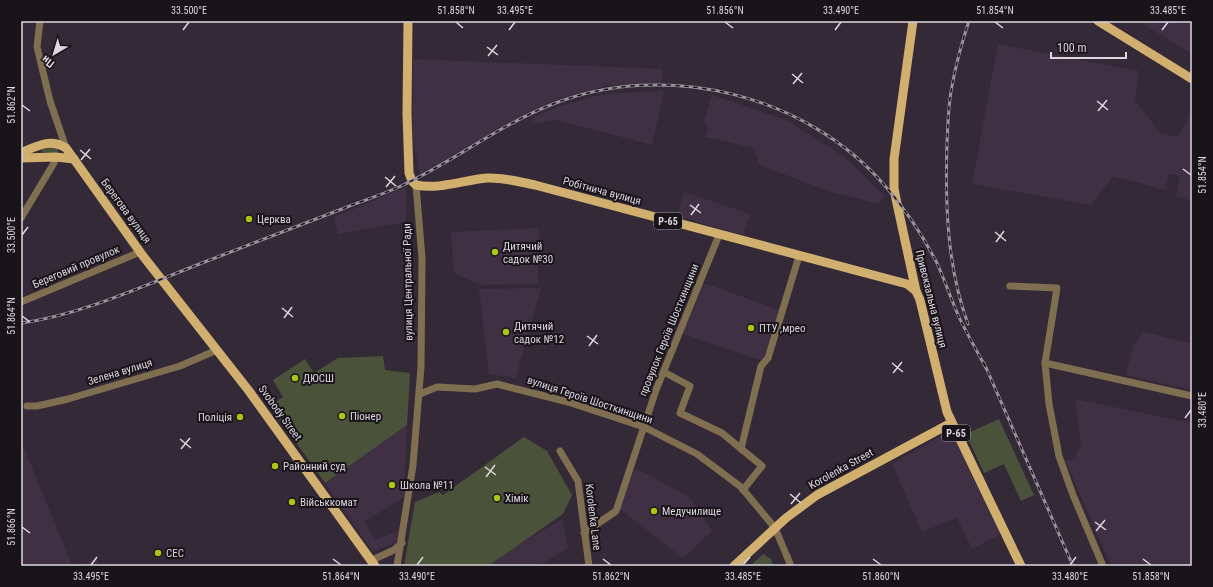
<svg xmlns="http://www.w3.org/2000/svg" width="1213" height="587" viewBox="0 0 1213 587" font-family="'Roboto Condensed',sans-serif">
<style>
.built{fill:#3f3044}
.green{fill:#4a533a}
.lines{fill:none;stroke-linecap:round;stroke-linejoin:round}
.minor{stroke:#7f6f50;stroke-width:7}
.major{stroke:#d1af6f;stroke-width:9}
.rail-casing{stroke:#9a919c;stroke-width:3}
.rail{stroke:#18141a;stroke-width:1.5;stroke-dasharray:4.5;stroke-linecap:butt}
.ticks{fill:none;stroke:#ded7e0;stroke-width:1.5}
.poi-dot{fill:#abc614;stroke:#18141a;stroke-width:1.5}
.labels{text-anchor:middle;dominant-baseline:central;stroke-width:4;stroke-linejoin:round;paint-order:stroke}
.shield{fill:#18141a;stroke:#a39ca5;stroke-width:1}
.shield-label{font-size:10px;font-weight:bold;fill:#ded7e0}
.street-label{font-size:11px;fill:#ded7e0;stroke:#18141a}
.poi-label{font-size:11px;fill:#ded7e0;stroke:#18141a;text-anchor:start}
.neatline{fill:none;stroke:#ded7e0;stroke-width:1.5}
.ticks-label{font-size:10px;text-anchor:middle;fill:#ded7e0}
</style>
<rect width="100%" height="100%" fill="#342937"/>
<g class="built">
<path d="M 1138,21 L 1192,21 L 1192,54 Z"/>
<path d="M 998,44 L 1139,71 L 1135,100 L 1160,133 L 1178,137 L 1192,112 L 1192,201 L 1176,196 L 1180,176 L 1169,174 L 1165,190 L 1113,176 L 1091,205 L 972,184 Z"/>
<path d="M 413,59 L 663,69 L 662,84 L 610,85 L 561,98 L 532,110 L 420,174 L 413,140 Z"/>
<path d="M 664,91 L 652,145 L 556,120 L 533,124 L 532,118 L 559,106 L 604,94 Z"/>
<path d="M 712,95 L 787,120 L 846,158 L 884,195 L 879,204 L 831,192 L 759,165 L 754,148 L 705,137 L 708,129 L 704,122 Z"/>
<path d="M 406,187 L 406,222 L 338,234 L 334,217 Z"/>
<path d="M 684,192 L 750,214 L 743,235 L 677,216 Z"/>
<path d="M 539,228 L 538,284 L 480,285 L 454,273 L 451,232 Z"/>
<path d="M 704,283 L 779,310 L 763,361 L 683,334 Z"/>
<path d="M 541,288 L 516,378 L 489,374 L 479,289 Z"/>
<path d="M 1144,332 L 1192,344 L 1192,390 L 1126,375 L 1133,345 Z"/>
<path d="M 1075,399 L 1192,423 L 1192,566 L 1111,566 L 1065,460 L 1076,459 L 1076,453 L 1081,446 Z"/>
<path d="M 407,425 L 404,497 L 364,522 L 376,540 L 400,530 L 399,541 L 373,552 L 325,483 Z"/>
<path d="M 948,432 L 953,434 L 1001,534 L 972,549 L 957,518 L 922,532 L 892,464 Z"/>
<path d="M 21,440 L 72,566 L 21,566 Z"/>
<path d="M 638,469 L 689,497 L 712,531 L 683,558 L 620,509 L 633,471 Z"/>
<path d="M 562,519 L 568,548 L 538,566 L 483,566 Z"/>
<path d="M 97,559 L 100,566 L 84,566 L 84,564 Z"/>
</g>
<g class="green">
<path d="M 42,147 L 58,147 L 58,151 L 56,154 L 42,152 Z"/>
<path d="M 383,356 L 385,370 L 410,373 L 407,425 L 325,483 L 270,406 L 283,397 L 273,380 L 305,359 L 314,373 L 338,358 Z"/>
<path d="M 999,419 L 1034,495 L 1021,501 L 1004,464 L 984,473 L 966,434 Z"/>
<path d="M 524,437 L 547,451 L 572,495 L 563,514 L 488,566 L 404,566 L 415,502 L 439,492 L 443,495 Z"/>
<path d="M 763,554 L 771,559 L 773,566 L 750,566 Z"/>
</g>
<g class="lines">
<g class="minor">
<path d="M 40,21 L 37,47 L 50,101 L 66,148"/>
<path d="M 21,218 L 54,163 L 56,157"/>
<path d="M 1010,286 L 1057,288 L 1045,363 L 1049,404 L 1059,456 L 1073,495 L 1103,566"/>
<path d="M 21,302 L 140,252"/>
<path d="M 1045,363 L 1192,396"/>
<path d="M 664,372 L 690,386 L 680,413 L 722,433 L 762,466 L 743,490"/>
<path d="M 420,394 L 437,387 L 475,389 L 497,384 L 568,402 L 644,427 L 697,454 L 741,487 L 775,528 L 791,566"/>
<path d="M 27,406 L 37,406 L 68,399 L 180,366 L 217,350"/>
<path d="M 741,449 L 761,366 L 768,358 L 799,256"/>
<path d="M 560,451 L 578,481 L 589,566"/>
<path d="M 584,533 L 616,511 L 656,390 L 719,235"/>
<path d="M 372,560 L 394,550 L 402,543"/>
<path d="M 397,566 L 413,465 L 421,367 L 422,258 L 416,185"/>
</g>
<g class="major">
<path d="M 408,21 L 407,114 L 409,173 L 412,181 L 416,185 C 439,190 464,180 487,178 C 503,177 519,182 535,185 L 907,284 L 916,291"/>
<path d="M 913,21 L 894,159 L 894,188 L 896,199 L 916,291 L 920,300 L 947,412 L 1021,566"/>
<path d="M 1098,21 L 1192,79"/>
<path d="M 21,153 C 37,146 50,138 66,148 L 143,256 L 249,391 L 375,566"/>
<path d="M 21,158 L 56,157 L 74,159"/>
<path d="M 734,566 L 786,518 L 817,495 L 951,423"/>
</g>
<defs>
<g id="rail">
<path d="M 21,323 C 81,315 145,285 202,263 C 248,245 295,227 342,209 C 361,201 382,195 401,186 C 453,162 499,125 553,104 C 666,60 807,94 886,187 C 906,210 923,236 937,263 C 945,281 951,299 959,317 C 967,334 977,351 986,368"/>
<path d="M 968,324 C 947,267 945,204 947,143 C 948,124 948,105 952,86 C 956,64 962,42 969,21"/>
<path d="M 984,363 L 1073,566"/>
</g>
</defs>
<use href="#rail" class="rail-casing"/>
<use href="#rail" class="rail"/>
</g>
<path class="ticks" d="M 456,22 L 463,28M 725,22 L 733,28M 995,22 L 1003,28M 183,30 L 189,22M 509,30 L 515,22M 835,30 L 841,22M 1162,30 L 1168,22M 487,47 L 498,55M 488,56 L 497,45M 792,74 L 803,83M 793,84 L 802,73M 1097,101 L 1108,110M 22,105 L 30,111M 1098,111 L 1107,100M 80,150 L 91,159M 81,160 L 90,149M 1183,169 L 1191,175M 385,177 L 396,186M 386,187 L 395,176M 690,205 L 701,213M 691,215 L 699,204M 995,232 L 1006,241M 22,235 L 28,227M 996,242 L 1004,231M 282,308 L 293,317M 22,316 L 30,322M 284,318 L 292,307M 587,336 L 598,344M 589,346 L 597,335M 892,363 L 903,372M 893,373 L 902,362M 1185,418 L 1191,410M 180,439 L 191,448M 181,449 L 190,438M 485,467 L 496,475M 486,477 L 495,465M 790,494 L 801,503M 791,504 L 800,493M 1095,522 L 1106,530M 22,527 L 30,533M 1096,531 L 1105,520M 333,559 L 341,565M 603,559 L 611,565M 873,559 L 881,565M 1143,559 L 1151,565M 91,565 L 97,557M 417,565 L 423,557M 743,565 L 750,557M 1070,565 L 1076,557"/>
<g class="poi-dot">
<circle cx="249" cy="219" r="4"/>
<circle cx="495" cy="252" r="4"/>
<circle cx="751" cy="328" r="4"/>
<circle cx="506" cy="332" r="4"/>
<circle cx="295" cy="378" r="4"/>
<circle cx="342" cy="416" r="4"/>
<circle cx="240" cy="417" r="4"/>
<circle cx="275" cy="466" r="4"/>
<circle cx="392" cy="485" r="4"/>
<circle cx="497" cy="498" r="4"/>
<circle cx="292" cy="502" r="4"/>
<circle cx="654" cy="511" r="4"/>
<circle cx="158" cy="553" r="4"/>
</g>
<g class="labels">
<g class="shield">
<rect x="654" y="213" width="28" height="16" rx="3"/>
<rect x="942" y="425" width="28" height="16" rx="3"/>
</g>
<g class="shield-label">
<text x="668" y="221">Р-65</text>
<text x="956" y="433">Р-65</text>
</g>
<g class="street-label">
<text transform="translate(602 191) rotate(15)">Робітнича вулиця</text>
<text transform="translate(126 211) rotate(54)">Берегова вулиця</text>
<text transform="translate(76 267) rotate(-23)">Береговий провулок</text>
<text transform="translate(408 282) rotate(-91)">вулиця Центральної Ради</text>
<text transform="translate(931 299) rotate(76)">Привокзальна вулиця</text>
<text transform="translate(669 330) rotate(-68)">провулок Героїв Шосткинщини</text>
<text transform="translate(120 372) rotate(-17)">Зелена вулиця</text>
<text transform="translate(590 400) rotate(18)">вулиця Героїв Шосткинщини</text>
<text transform="translate(280 413) rotate(54)">Svobody Street</text>
<text transform="translate(841 469) rotate(-29)">Korolenka Street</text>
<text transform="translate(593 517) rotate(83)">Korolenka Lane</text>
</g>
<g class="poi-label">
<text x="257" y="219">Церква</text>
<text x="503" y="246">Дитячий<tspan x="503" dy="13">садок №30</tspan></text>
<text x="514" y="326">Дитячий<tspan x="514" dy="13">садок №12</tspan></text>
<text x="759" y="328">ПТУ ,мрео</text>
<text x="303" y="378">ДЮСШ</text>
<text x="350" y="416">Піонер</text>
<text x="232" y="417" text-anchor="end">Поліція</text>
<text x="283" y="466">Районний суд</text>
<text x="400" y="485">Школа №11</text>
<text x="505" y="498">Хімік</text>
<text x="300" y="502">Військкомат</text>
<text x="662" y="511">Медучилище</text>
<text x="166" y="553">СЕС</text>
</g>
</g>
<rect width="1213" height="587" fill="none" stroke="#18141a" stroke-width="44"/>
<g transform="translate(54 54) rotate(218)" stroke="#18141a" stroke-width="3" paint-order="stroke">
<path d="M0-3L7 15L0 10L-7 15Z" fill="#ded7e0"/>
<text y="-6" font-size="11" font-weight="bold" text-anchor="middle" fill="#ded7e0">Пн</text>
</g>
<path d="M1051 52v6h75v-6" fill="none" stroke="#ded7e0" stroke-width="2"/>
<text x="1057" y="52" font-size="12" fill="#ded7e0" stroke="#18141a" stroke-width="3" paint-order="stroke">100 m</text>
<rect x="22" y="22" width="1169" height="543" class="neatline"/>
<g class="ticks-label">
<text x="189" y="14">33.500°E</text>
<text x="456" y="14">51.858°N</text>
<text x="515" y="14">33.495°E</text>
<text x="725" y="14">51.856°N</text>
<text x="841" y="14">33.490°E</text>
<text x="995" y="14">51.854°N</text>
<text x="1168" y="14">33.485°E</text>
<text transform="translate(11 105) rotate(-90)" y="4">51.862°N</text>
<text transform="translate(1202 175) rotate(-90)" y="4">51.854°N</text>
<text transform="translate(11 235) rotate(-90)" y="4">33.500°E</text>
<text transform="translate(11 316) rotate(-90)" y="4">51.864°N</text>
<text transform="translate(1202 410) rotate(-90)" y="4">33.480°E</text>
<text transform="translate(11 527) rotate(-90)" y="4">51.866°N</text>
<text x="91" y="580">33.495°E</text>
<text x="341" y="580">51.864°N</text>
<text x="417" y="580">33.490°E</text>
<text x="611" y="580">51.862°N</text>
<text x="743" y="580">33.485°E</text>
<text x="881" y="580">51.860°N</text>
<text x="1070" y="580">33.480°E</text>
<text x="1151" y="580">51.858°N</text>
</g>
</svg>
